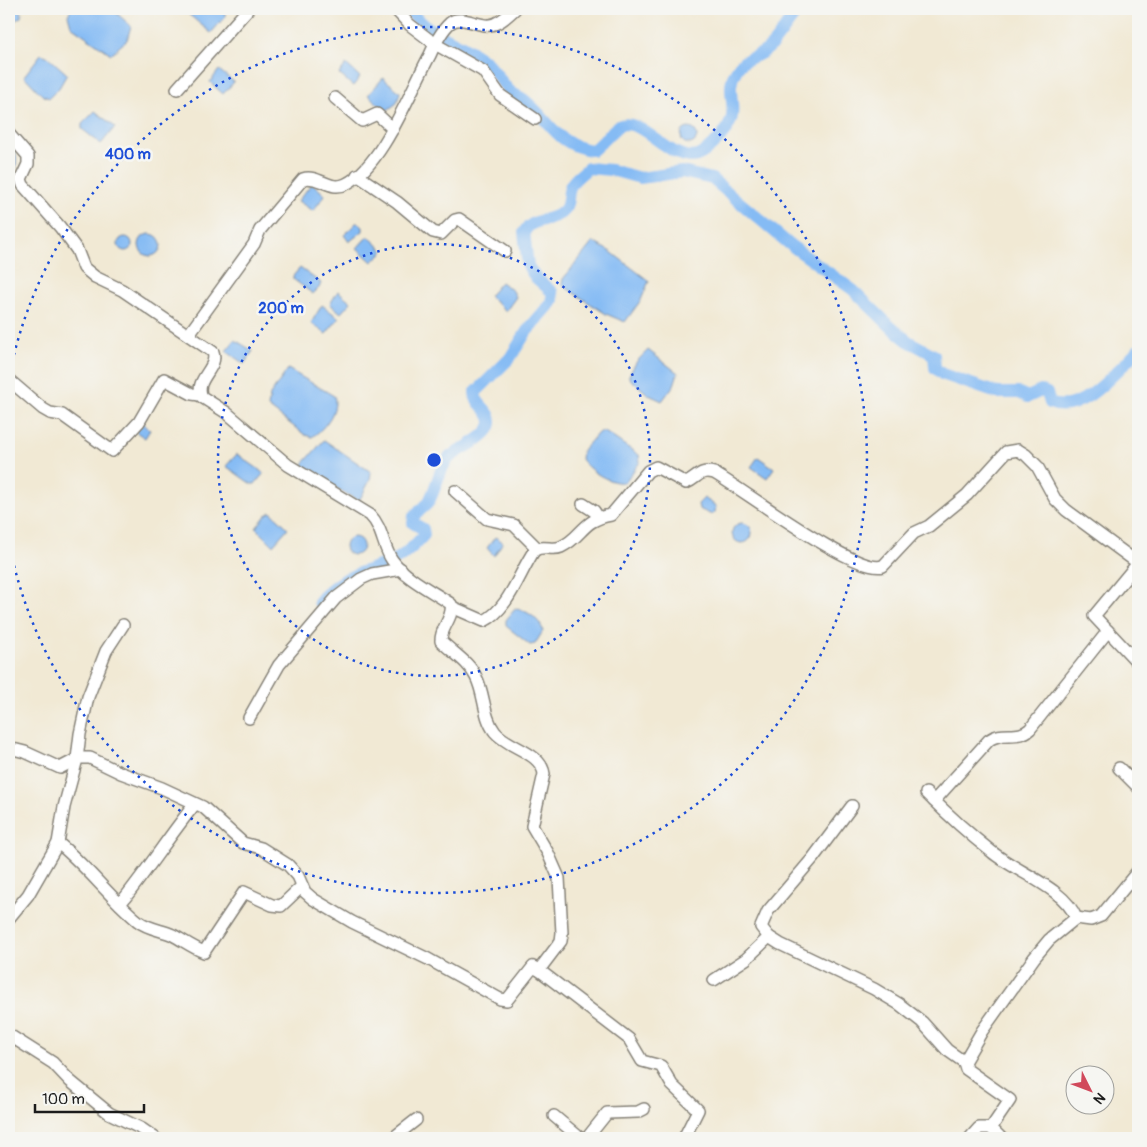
<svg xmlns="http://www.w3.org/2000/svg" width="1147" height="1147" viewBox="0 0 1147 1147" font-family="Pangolin,sans-serif">
<style>
.water{fill:#85bbf4;stroke:#506c88}
.lines{fill:none;stroke-linecap:round;stroke-linejoin:round}
.river{stroke:#85bbf4;stroke-width:12}
.minor-casing{stroke:#868278;stroke-width:14}
.minor{stroke:#fff;stroke-width:11}
.ring{fill:none;stroke:#1d4ed8;stroke-width:2.5;stroke-dasharray:2.5 5}
.centre{fill:#1d4ed8;stroke:#f6f6f2;stroke-width:2.5}
.ring-label{font-size:15px;text-anchor:middle;font-weight:bold;fill:#1d4ed8;stroke:#f6f6f2;stroke-width:5;stroke-linejoin:round;paint-order:stroke}
</style>
<rect width="100%" height="100%" fill="#f6f6f2"/>
<filter id="ink" filterUnits="userSpaceOnUse"><feTurbulence type="fractalNoise" baseFrequency=".02" numOctaves="2"/><feDisplacementMap in="SourceGraphic" scale="10" xChannelSelector="R" yChannelSelector="G"/><feConvolveMatrix kernelMatrix="1 2 1 2 8 2 1 2 1" color-interpolation-filters="sRGB"/></filter>
<filter id="wash" filterUnits="userSpaceOnUse"><feTurbulence type="fractalNoise" baseFrequency=".0096" numOctaves="4" result="noise"/><feDisplacementMap in="SourceGraphic" scale="20" xChannelSelector="R" yChannelSelector="G"/><feGaussianBlur stdDeviation="1.12" result="paint"/><feColorMatrix in="noise" values="0 0 0 0 0 0 0 0 0 0 0 0 0 0 0 0 0 1.4 0 .05"/><feComposite in="paint" operator="in"/></filter>
<g filter="url(#wash)">
<rect width="100%" height="100%" fill="#f1e9d4"/>
<g class="water">
<path d="M 9,9 L 19,9 L 22,13 L 21,17 L 14,21 L 9,16 Z"/>
<path d="M 71,9 L 112,9 L 131,26 L 127,40 L 111,54 L 71,26 L 68,15 Z"/>
<path d="M 222,9 L 225,12 L 225,17 L 211,33 L 187,13 L 187,9 Z"/>
<path d="M 41,54 L 47,56 L 67,74 L 59,88 L 49,98 L 42,95 L 24,76 Z"/>
<path d="M 346,64 L 360,77 L 353,86 L 339,74 Z"/>
<path d="M 219,70 L 234,82 L 223,94 L 210,82 Z"/>
<path d="M 383,78 L 400,92 L 397,103 L 386,111 L 368,95 Z"/>
<path d="M 95,111 L 115,127 L 101,144 L 82,129 L 82,124 Z"/>
<circle cx="689" cy="136" r="8"/>
<path d="M 9,141 C 19,153 19,168 9,180 Z"/>
<path d="M 312,183 L 325,195 L 313,211 L 298,201 Z"/>
<path d="M 357,222 L 363,227 L 363,231 L 349,242 L 344,235 Z"/>
<circle cx="150" cy="245" r="11"/>
<path d="M 368,236 L 384,251 L 372,262 L 357,248 Z"/>
<circle cx="125" cy="244" r="7"/>
<path d="M 593,242 L 611,252 L 649,281 L 641,300 L 625,322 L 606,314 L 562,285 L 563,279 Z"/>
<path d="M 300,268 L 321,283 L 319,288 L 313,294 L 293,279 L 293,276 Z"/>
<path d="M 501,282 L 513,291 L 516,297 L 506,311 L 489,296 Z"/>
<path d="M 338,291 L 351,302 L 341,313 L 330,304 Z"/>
<path d="M 322,305 L 339,318 L 326,334 L 311,323 Z"/>
<path d="M 235,340 L 253,351 L 244,364 L 226,351 Z"/>
<path d="M 648,350 L 678,373 L 674,385 L 662,401 L 649,395 L 629,378 L 629,375 L 637,361 Z"/>
<path d="M 288,369 L 334,396 C 339,411 324,429 312,437 L 305,435 L 268,407 L 270,395 Z"/>
<path d="M 142,422 L 150,430 L 145,438 L 136,432 Z"/>
<path d="M 599,432 L 605,432 L 639,455 L 640,462 L 625,482 C 611,485 588,470 581,459 L 582,451 Z"/>
<path d="M 324,440 L 371,472 L 370,480 L 359,501 L 307,471 L 303,464 Z"/>
<path d="M 237,454 L 264,473 L 255,484 L 251,484 L 226,466 Z"/>
<path d="M 758,457 L 774,468 L 767,478 L 751,467 Z"/>
<path d="M 704,498 L 716,506 L 715,512 L 712,515 L 699,509 L 698,504 Z"/>
<path d="M 271,512 L 288,528 L 273,545 L 256,528 L 267,514 Z"/>
<circle cx="742" cy="533" r="10"/>
<path d="M 495,537 L 503,542 L 494,556 L 487,548 Z"/>
<circle cx="354" cy="546" r="9"/>
<path d="M 515,609 C 526,609 541,620 543,631 L 535,644 L 530,645 L 506,626 L 506,620 Z"/>
</g>
<g class="lines">
<g class="river">
<path d="M 408,9 C 430,36 458,39 484,60 C 494,68 499,80 508,89 C 513,95 522,97 527,102 C 551,122 558,147 593,150 C 600,144 613,130 618,126 C 641,114 671,164 697,156 C 705,153 712,146 718,140 C 747,111 721,95 736,71 C 743,59 749,60 760,54 C 778,45 786,22 800,9"/>
<path d="M 319,602 C 340,572 371,573 400,557 C 410,551 417,543 424,535 L 423,529 L 413,523 L 414,516 C 418,511 424,508 428,503 C 437,489 438,468 450,457 C 460,449 490,437 491,423 C 492,410 475,405 475,393 L 510,358 L 527,331 L 553,301 L 552,292 L 535,277 L 528,266 L 524,232 C 532,218 548,222 561,213 C 571,206 566,195 571,185 C 575,178 582,174 588,168 L 611,170 L 640,178 L 682,172 L 712,179 L 789,244 L 853,290 L 892,328 L 908,341 L 934,355 L 935,368 L 942,374 L 997,393 L 1019,393 L 1028,397 L 1041,391 L 1047,393 L 1050,403 C 1081,417 1117,370 1138,350"/>
</g>
</g>
</g>
<g filter="url(#ink)">
<g class="lines">
<defs>
<g id="minor">
<path d="M 395,9 L 410,25 L 435,44 L 483,71 L 500,95 L 535,119"/>
<path d="M 177,89 L 248,9"/>
<path d="M 335,98 L 362,121 L 377,114 L 393,129"/>
<path d="M 9,134 L 28,156 L 28,164 L 21,179 L 23,185 L 60,227 L 77,250 L 84,268 L 95,277 L 122,290 L 213,352 C 219,368 193,380 202,397 L 227,413 L 288,465 L 370,515 C 383,528 382,545 392,560 C 406,579 432,591 451,604 C 454,618 440,628 441,641 C 453,653 469,662 476,677 C 485,694 483,717 495,732 C 508,748 541,752 544,774 L 532,826 L 548,853 L 559,878 L 562,933 L 561,941 L 539,970 L 629,1039 L 642,1061 L 661,1066 L 672,1085 L 698,1110 L 684,1138"/>
<path d="M 357,175 L 397,202 L 433,232 L 441,234 L 455,220 L 459,219 L 505,251"/>
<path d="M 189,334 L 254,244 L 260,230 L 303,179 C 318,174 330,192 346,184 C 383,165 410,91 430,55 C 435,44 441,31 450,23 C 461,14 478,27 490,25 C 500,24 508,15 515,9"/>
<path d="M 9,380 L 43,409 L 50,413 L 62,415 L 112,451 L 139,422 L 164,379 L 192,394 L 200,395"/>
<path d="M 455,491 L 487,519 L 514,525 L 537,548"/>
<path d="M 583,504 L 594,511 L 598,517"/>
<path d="M 1138,563 L 1094,616 L 1138,663"/>
<path d="M 452,607 L 484,621 C 509,609 519,573 534,551 C 542,544 552,551 561,547 C 583,537 581,520 611,515 L 648,471 L 656,467 L 686,483 C 698,478 699,469 714,473 C 744,490 856,575 883,566 L 914,533 L 929,526 L 967,495 L 1006,452 L 1018,450 L 1026,455 L 1037,466 L 1055,499 L 1066,510 L 1138,563"/>
<path d="M 249,718 L 279,665 L 336,598 L 361,579 L 372,574 L 401,569"/>
<path d="M 9,748 L 25,752 L 60,768 L 79,758 L 90,758 L 121,773 L 162,788 L 203,807 L 243,843 L 261,848 L 288,865 L 298,876 L 305,892 L 313,899 L 352,922 L 428,959 L 500,999 L 507,1000 L 533,967 L 539,970"/>
<path d="M 1119,768 L 1138,787"/>
<path d="M 926,793 C 947,814 969,834 992,852 C 1016,872 1065,888 1076,918"/>
<path d="M 934,801 L 989,740 C 1002,730 1018,740 1030,729 L 1108,631"/>
<path d="M 852,806 L 813,858 L 768,911 L 761,927 L 769,937 L 780,944 L 874,989 L 899,1004 L 922,1022 L 947,1050 L 964,1062"/>
<path d="M 58,843 C 87,866 109,897 138,921 C 148,929 162,930 173,935 C 184,941 192,947 204,952 L 244,892 L 272,905 L 281,906 L 302,886"/>
<path d="M 120,904 C 147,871 169,836 195,804"/>
<path d="M 9,918 L 28,895 L 58,843 L 64,807 L 77,759 L 80,734 L 88,697 L 106,651 L 123,625"/>
<path d="M 714,980 L 746,959 L 769,937"/>
<path d="M 9,1035 L 53,1063 L 70,1081 L 109,1113 L 142,1129 L 155,1138"/>
<path d="M 554,1116 L 580,1138"/>
<path d="M 393,1138 L 416,1120"/>
<path d="M 587,1138 L 607,1113 L 638,1112 L 644,1109"/>
<path d="M 970,1138 L 979,1128 L 991,1128"/>
<path d="M 1001,1138 L 991,1128 L 1010,1100 L 966,1069 L 964,1062 L 982,1031 L 1034,958 L 1049,940 L 1076,918 L 1091,920 L 1101,916 L 1138,871"/>
</g>
</defs>
<use href="#minor" class="minor-casing"/>
<use href="#minor" class="minor"/>
</g>
</g>
<g class="ring">
<circle cx="434" cy="460" r="216"/>
<path d="M9 377A433 433 0 1 1 9 543"/>
</g>
<circle cx="434" cy="460" r="8" class="centre"/>
<g class="ring-label">
<text x="128" y="159">400 m</text>
<text x="281" y="313">200 m</text>
</g>
<rect width="1147" height="1147" fill="none" stroke="#f6f6f2" stroke-width="30"/>
<g transform="translate(1090 1090) rotate(132)"><circle r="24" fill="#f6f6f2" stroke="#9f9f9c"/>
<path d="M0-4L9 19L0 12L-9 19Z" fill="#d1495b"/>
<text y="-8" font-size="14" font-weight="bold" text-anchor="middle" fill="#1c1c1c">N</text>
</g>
<path d="M35 1104v8h109v-8" fill="none" stroke="#1c1c1c" stroke-width="2.5"/>
<text x="42" y="1104" font-size="15" fill="#1c1c1c" stroke="#f6f6f2" stroke-width="4" paint-order="stroke">100 m</text>
</svg>
